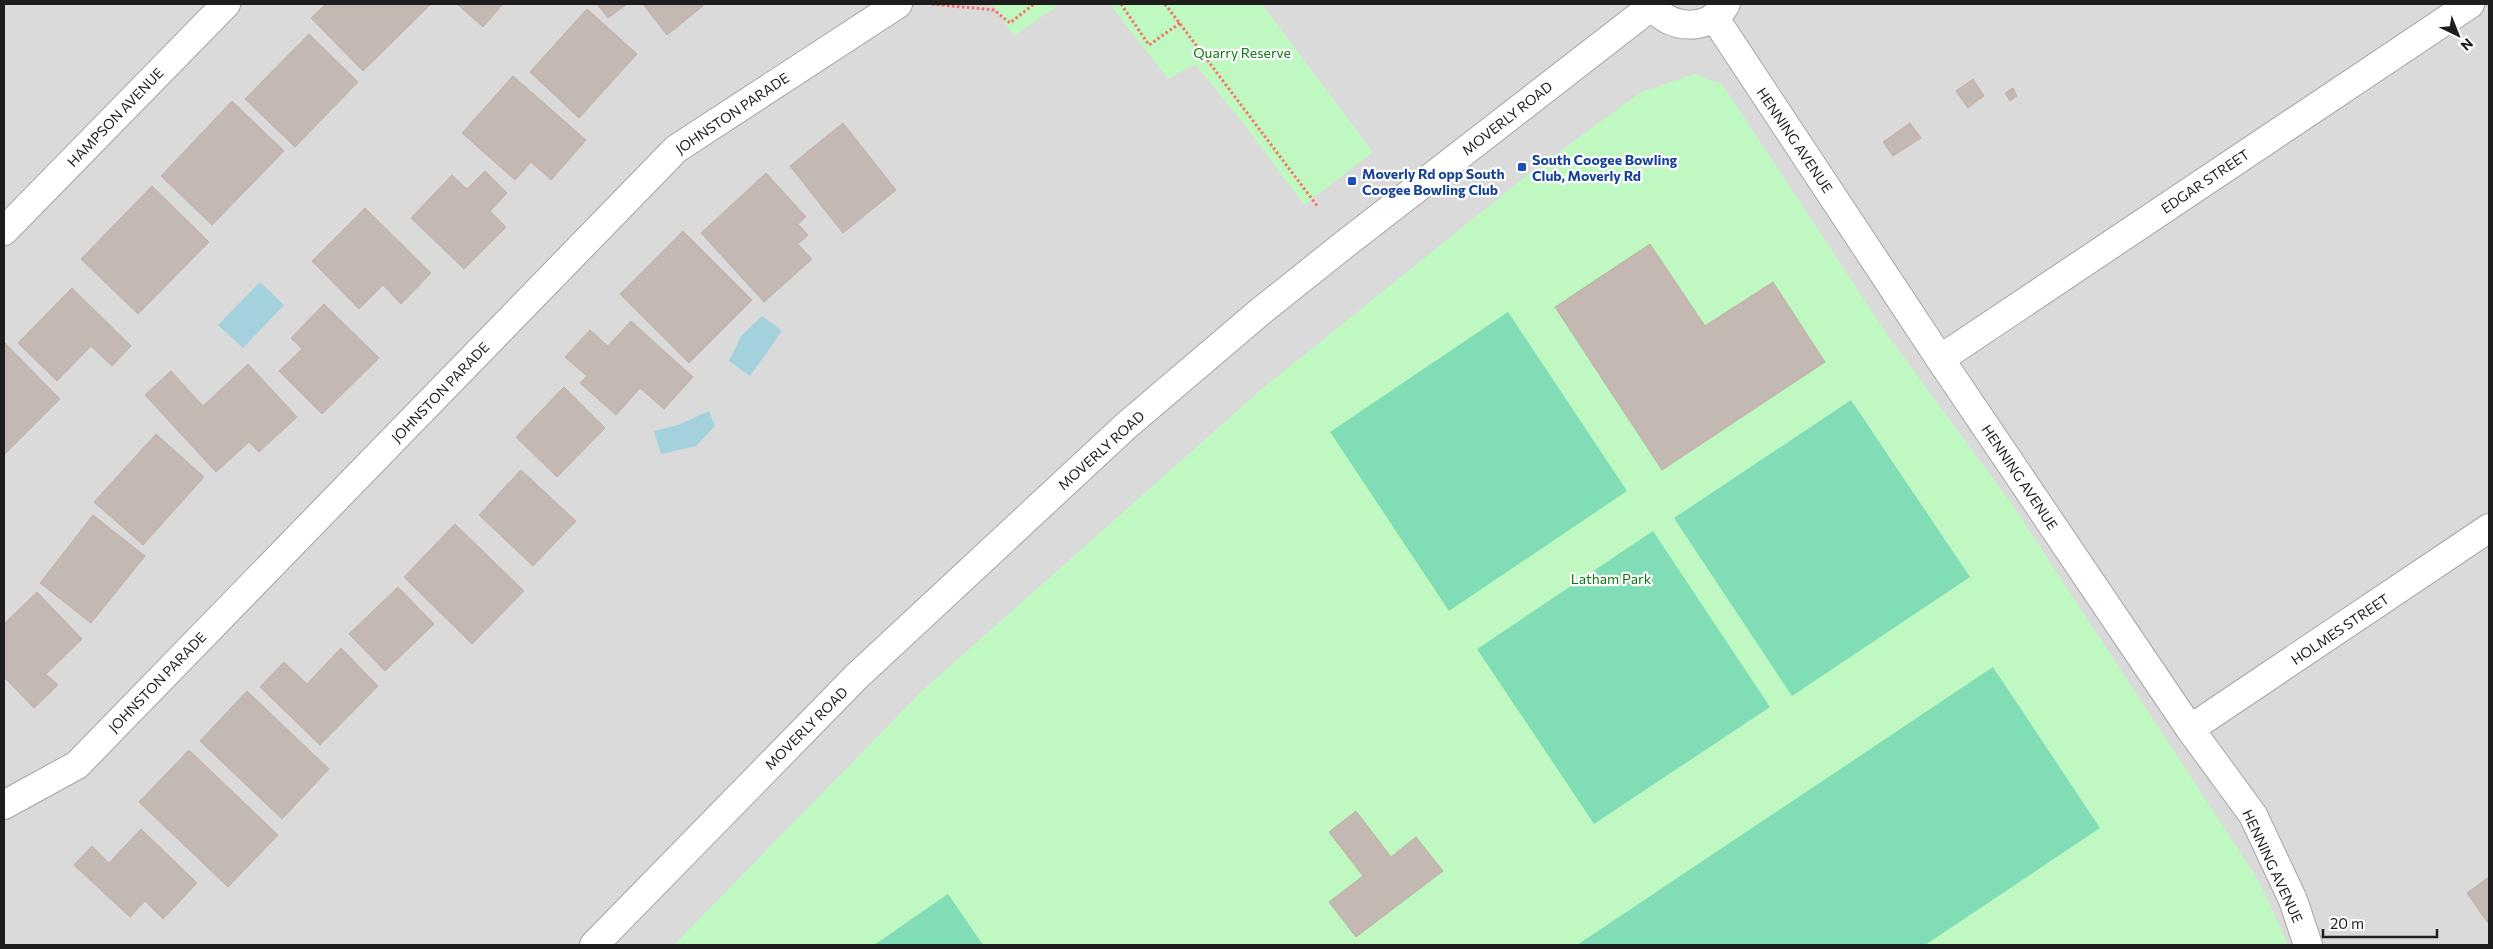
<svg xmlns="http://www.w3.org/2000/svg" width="2493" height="949" viewBox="0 0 2493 949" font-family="Commissioner,sans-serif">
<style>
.residential{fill:#dbdada}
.park{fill:#bff9c1}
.pitch{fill:#81ddb6}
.water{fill:#a3d1dc}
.building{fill:#c3b9b2;stroke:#bfb0a5}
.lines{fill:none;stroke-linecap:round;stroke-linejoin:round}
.minor-casing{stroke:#a4a4a4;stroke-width:30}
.tertiary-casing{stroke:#a4a4a4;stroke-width:30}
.path{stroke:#f87369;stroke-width:3;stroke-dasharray:2.5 2.5;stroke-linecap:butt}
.minor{stroke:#fff;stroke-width:28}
.tertiary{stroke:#fff;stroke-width:28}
.transit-dot{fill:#1a4fb4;stroke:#fff;stroke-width:2}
.labels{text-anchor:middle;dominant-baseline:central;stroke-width:4.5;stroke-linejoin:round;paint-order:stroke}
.park-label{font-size:14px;fill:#0c7a11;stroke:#fff}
.street-label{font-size:14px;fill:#1d1d1d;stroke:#fff}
.transit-label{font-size:14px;font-weight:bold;fill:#164399;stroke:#fff;text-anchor:start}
</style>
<rect width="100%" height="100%" fill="#eeeae3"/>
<rect class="residential" x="4" y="4" width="2485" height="941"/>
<g class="park">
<path d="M 993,4 L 1060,4 L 1014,36 Z"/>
<path d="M 1110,4 L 1262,4 L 1373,152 L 1304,205 L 1244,124 L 1195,64 L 1168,79 Z"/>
<path d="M 1695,74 L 1722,84 L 1889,337 L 2014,507 L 2259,881 L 2288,945 L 674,945 L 922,691 L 1263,388 L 1525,177 L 1641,92 Z"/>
</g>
<g class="pitch">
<path d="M 1508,312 L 1627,491 L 1449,611 L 1330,432 Z"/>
<path d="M 1851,400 L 1970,577 L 1792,696 L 1674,518 Z"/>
<path d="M 1653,531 L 1770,707 L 1594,824 L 1477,649 Z"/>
<path d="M 1993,667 L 2100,828 L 1925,945 L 1577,945 Z"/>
<path d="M 948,894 L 983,945 L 874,945 Z"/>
</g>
<g class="water">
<path d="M 260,282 L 284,305 L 243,348 L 218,325 Z"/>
<path d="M 762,316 L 782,331 L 750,376 L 729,361 L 741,336 Z"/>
<path d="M 709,411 L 715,426 L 696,446 L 661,454 L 654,431 L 678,425 Z"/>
</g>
<g class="building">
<path d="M 326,4 L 431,4 L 363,71 L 311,18 Z"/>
<path d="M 457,4 L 503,4 L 483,27 Z"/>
<path d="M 597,4 L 627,4 L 608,18 Z"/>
<path d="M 643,4 L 701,4 L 703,6 L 667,35 Z"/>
<path d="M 587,9 L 637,54 L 579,118 L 530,72 Z"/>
<path d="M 309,34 L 358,82 L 295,147 L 245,99 Z"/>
<path d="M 513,76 L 586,140 L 551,180 L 531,162 L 515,180 L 462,133 Z"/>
<path d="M 1973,79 L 1984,96 L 1968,108 L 1956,91 Z"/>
<path d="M 2013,88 L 2017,96 L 2010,101 L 2005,93 Z"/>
<path d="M 232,101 L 284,151 L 212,225 L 161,176 Z"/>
<path d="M 843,123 L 896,190 L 843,233 L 790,166 Z"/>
<path d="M 1910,123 L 1921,138 L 1893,156 L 1883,142 Z"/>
<path d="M 485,171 L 507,193 L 490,211 L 506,227 L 464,269 L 411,218 L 452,175 L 467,189 Z"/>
<path d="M 766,173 L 806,217 L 798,224 L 808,235 L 798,244 L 812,259 L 764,302 L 701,233 Z"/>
<path d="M 152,186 L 209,242 L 138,314 L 81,259 Z"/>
<path d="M 365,208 L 431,273 L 401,304 L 383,285 L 359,309 L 312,261 Z"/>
<path d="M 683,231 L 752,300 L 689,363 L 620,294 Z"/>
<path d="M 1650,244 L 1705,326 L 1773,282 L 1825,362 L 1662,470 L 1555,307 Z"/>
<path d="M 72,288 L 131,346 L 112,366 L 91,346 L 57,381 L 18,343 Z"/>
<path d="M 324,304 L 379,358 L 322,414 L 279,371 L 302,349 L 291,338 Z"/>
<path d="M 631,321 L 693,377 L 664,409 L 640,388 L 616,415 L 580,383 L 587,376 L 565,357 L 590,330 L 608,346 Z"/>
<path d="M 4,342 L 60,399 L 4,455 Z"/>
<path d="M 248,364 L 297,417 L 259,452 L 249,442 L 216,472 L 145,395 L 171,371 L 203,406 Z"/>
<path d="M 564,387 L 605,428 L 557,477 L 516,437 Z"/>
<path d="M 156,434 L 204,477 L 143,545 L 94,502 Z"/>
<path d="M 521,470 L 576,521 L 533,566 L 479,515 Z"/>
<path d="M 93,515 L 145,556 L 91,623 L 40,583 Z"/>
<path d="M 455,524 L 524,591 L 472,644 L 404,577 Z"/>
<path d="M 398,587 L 434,624 L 385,671 L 349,634 Z"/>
<path d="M 37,592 L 82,639 L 46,674 L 58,685 L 34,708 L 4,677 L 4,624 Z"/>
<path d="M 341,648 L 378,686 L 320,745 L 260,687 L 284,662 L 307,684 Z"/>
<path d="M 247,691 L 329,769 L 282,819 L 200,741 Z"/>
<path d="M 189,750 L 278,835 L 228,887 L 139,802 Z"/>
<path d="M 1356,811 L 1391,857 L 1416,837 L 1443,871 L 1356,937 L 1329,902 L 1363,876 L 1329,832 Z"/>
<path d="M 141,829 L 197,883 L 163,919 L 145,901 L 130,917 L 74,865 L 92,846 L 109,863 Z"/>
<path d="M 2489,877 L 2489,921 L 2487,922 L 2467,893 Z"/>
</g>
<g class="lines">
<defs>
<g id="minor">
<path d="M 1714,17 L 1940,359 L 2190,729 L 2253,815 L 2293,900 L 2308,945"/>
<path d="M 4,231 L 226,4"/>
<path d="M 1940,359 L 2470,4"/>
<path d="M 2190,729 L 2489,528"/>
<path d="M 4,805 L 77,765 L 676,149 L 898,4"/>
</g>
<g id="tertiary">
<path d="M 1651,4 C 1667,30 1710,33 1726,4"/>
<path d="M 594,945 L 856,677 L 1127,425 L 1261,311 L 1345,244 L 1652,6"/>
</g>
</defs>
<use href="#minor" class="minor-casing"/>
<use href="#tertiary" class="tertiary-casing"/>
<g class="path">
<path d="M 932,4 L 994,10 L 1010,23 L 1034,4"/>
<path d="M 1121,4 L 1149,45 L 1180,23"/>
<path d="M 1165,4 L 1318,207"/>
</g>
<use href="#minor" class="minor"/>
<use href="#tertiary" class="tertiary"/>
</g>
<g class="transit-dot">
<rect x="1517" y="162" width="10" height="10" rx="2.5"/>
<rect x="1347" y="176" width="10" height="10" rx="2.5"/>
</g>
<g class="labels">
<g class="park-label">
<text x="1242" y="52">Quarry Reserve</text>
<text x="1611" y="578">Latham Park</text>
</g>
<g class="street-label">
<text transform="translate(732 113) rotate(-34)">JOHNSTON PARADE</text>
<text transform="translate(115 117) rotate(-46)">HAMPSON AVENUE</text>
<text transform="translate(1507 118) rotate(-38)">MOVERLY ROAD</text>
<text transform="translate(1795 140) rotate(56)">HENNING AVENUE</text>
<text transform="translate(2205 181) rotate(-34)">EDGAR STREET</text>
<text transform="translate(440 392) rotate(-46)">JOHNSTON PARADE</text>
<text transform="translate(1101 450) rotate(-42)">MOVERLY ROAD</text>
<text transform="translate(2020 477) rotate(56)">HENNING AVENUE</text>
<text transform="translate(2340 629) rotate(-34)">HOLMES STREET</text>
<text transform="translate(157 682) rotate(-46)">JOHNSTON PARADE</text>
<text transform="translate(806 728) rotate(-45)">MOVERLY ROAD</text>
<text transform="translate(2273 866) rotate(65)">HENNING AVENUE</text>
</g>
<g class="transit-label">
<text x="1532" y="159">South Coogee Bowling<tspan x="1532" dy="16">Club, Moverly Rd</tspan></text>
<text x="1362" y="173">Moverly Rd opp South<tspan x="1362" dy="16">Coogee Bowling Club</tspan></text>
</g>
</g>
<rect width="2493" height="949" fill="none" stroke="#1d1d1d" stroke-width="10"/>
<g transform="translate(2458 35) rotate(137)" stroke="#ffffff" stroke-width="4" paint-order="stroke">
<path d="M0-4L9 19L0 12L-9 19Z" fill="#1d1d1d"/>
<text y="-8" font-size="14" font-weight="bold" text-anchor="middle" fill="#1d1d1d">N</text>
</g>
<path d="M2323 929v8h114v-8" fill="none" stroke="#1d1d1d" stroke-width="2.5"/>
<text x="2330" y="929" font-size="15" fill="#1d1d1d" stroke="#ffffff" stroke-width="4" paint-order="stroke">20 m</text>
</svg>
